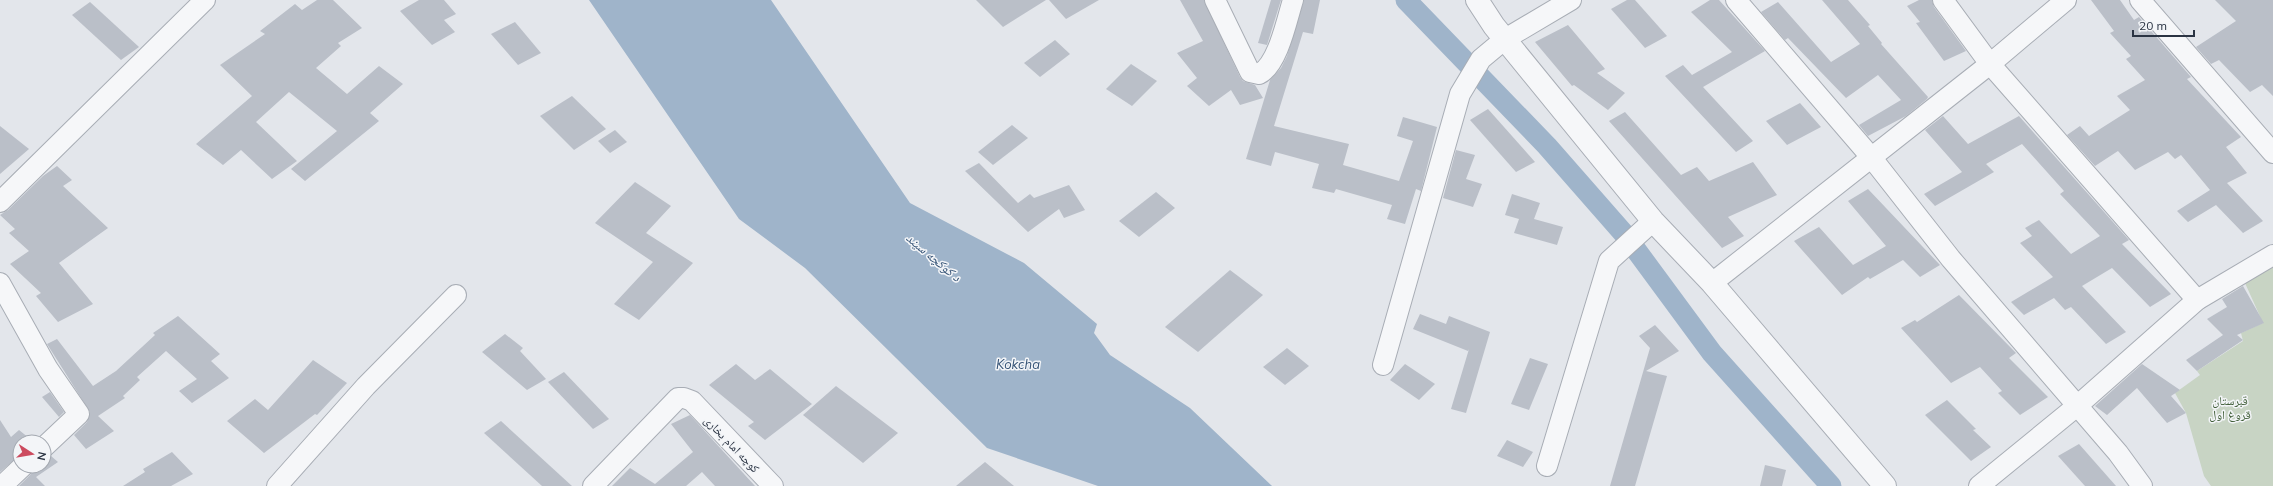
<svg xmlns="http://www.w3.org/2000/svg" width="2273" height="486" viewBox="0 0 2273 486" font-family="Mulish,'Noto Naskh Arabic',sans-serif">
<style>
.green{fill:#c8d4c4}
.water{fill:#9fb4ca}
.lines{fill:none;stroke-linecap:round;stroke-linejoin:round}
.canal{stroke:#9fb4ca;stroke-width:21}
.building{fill:#babfc8}
.minor-casing{stroke:#a8adb5;stroke-width:22}
.tertiary-casing{stroke:#a8adb5;stroke-width:24}
.minor{stroke:#f6f7f9;stroke-width:20}
.tertiary{stroke:#f6f7f9;stroke-width:22}
.labels{text-anchor:middle;dominant-baseline:central;stroke-width:3;stroke-linejoin:round;paint-order:stroke}
.park-label{font-size:12px;fill:#405e38;stroke:#f3f5f8}
.street-label{font-size:12px;fill:#2b3443;stroke:#f3f5f8}
.water-label{font-size:13px;font-style:italic;fill:#355376;stroke:#f3f5f8}
</style>
<rect width="100%" height="100%" fill="#e3e6eb"/>
<path class="green" d="M 2273,266 L 2273,486 L 2211,486 L 2204,476 L 2186,413 L 2175,393 L 2200,375 L 2197,371 L 2243,341 L 2241,333 L 2263,323 L 2245,283 Z"/>
<path class="water" d="M 589,0 L 771,0 L 910,203 L 1024,263 L 1097,324 L 1094,333 L 1110,355 L 1190,408 L 1272,486 L 1098,486 L 987,448 L 805,268 L 739,219 Z"/>
<g class="lines">
<path class="canal" d="M 1406,0 L 1547,146 L 1625,235 L 1712,353 L 1831,486"/>
</g>
<g class="building">
<path d="M 317,0 L 333,0 L 362,28 L 338,43 L 341,46 L 316,68 L 347,94 L 379,66 L 403,84 L 370,113 L 379,121 L 305,181 L 291,169 L 337,131 L 289,92 L 256,122 L 297,161 L 272,179 L 241,150 L 223,165 L 196,144 L 252,96 L 220,65 L 265,34 L 260,31 L 295,4 L 302,10 Z"/>
<path d="M 419,0 L 444,0 L 456,14 L 444,20 L 455,32 L 432,45 L 400,11 Z"/>
<path d="M 976,0 L 1046,0 L 1003,27 Z"/>
<path d="M 1049,0 L 1099,0 L 1066,19 Z"/>
<path d="M 1180,0 L 1204,0 L 1240,77 L 1243,81 L 1255,85 L 1263,98 L 1240,105 L 1231,90 L 1209,106 L 1187,86 L 1197,78 L 1177,53 L 1203,41 Z"/>
<path d="M 1271,0 L 1281,0 L 1267,45 L 1258,43 Z"/>
<path d="M 1304,0 L 1320,0 L 1313,34 L 1303,32 L 1274,126 L 1349,144 L 1343,165 L 1399,181 L 1413,141 L 1397,136 L 1403,117 L 1437,127 L 1421,191 L 1416,189 L 1405,224 L 1387,219 L 1392,205 L 1336,189 L 1334,193 L 1312,188 L 1319,164 L 1275,152 L 1271,166 L 1246,159 L 1270,80 L 1281,68 L 1287,56 Z"/>
<path d="M 1627,0 L 1635,0 L 1667,36 L 1645,48 L 1611,9 Z"/>
<path d="M 1710,0 L 1719,0 L 1765,51 L 1703,87 L 1753,141 L 1736,152 L 1665,76 L 1683,65 L 1692,75 L 1732,52 L 1691,12 Z"/>
<path d="M 1822,0 L 1848,0 L 1870,25 L 1868,26 L 1882,43 L 1881,44 L 1928,97 L 1927,99 L 1906,116 L 1868,136 L 1859,125 L 1901,100 L 1878,75 L 1846,98 L 1788,38 L 1785,40 L 1761,12 L 1778,2 L 1831,62 L 1860,44 Z"/>
<path d="M 1919,0 L 1932,0 L 1934,7 L 1966,51 L 1944,61 L 1916,23 L 1920,22 L 1907,6 Z"/>
<path d="M 2091,0 L 2120,0 L 2134,20 L 2139,17 L 2191,77 L 2187,79 L 2241,137 L 2226,147 L 2247,173 L 2227,183 L 2263,221 L 2243,233 L 2216,205 L 2188,222 L 2177,211 L 2210,190 L 2181,155 L 2175,159 L 2168,152 L 2135,170 L 2118,151 L 2095,166 L 2067,135 L 2080,126 L 2089,136 L 2130,110 L 2117,96 L 2145,80 L 2126,59 L 2131,56 L 2110,33 L 2114,31 Z"/>
<path d="M 2215,0 L 2273,0 L 2273,96 L 2262,85 L 2250,92 L 2219,60 L 2211,64 L 2196,47 L 2236,21 Z"/>
<path d="M 90,2 L 139,47 L 121,60 L 72,15 Z"/>
<path d="M 515,22 L 541,53 L 518,65 L 491,34 Z"/>
<path d="M 1568,25 L 1605,69 L 1597,73 L 1625,93 L 1608,110 L 1574,85 L 1572,86 L 1535,42 Z"/>
<path d="M 1055,40 L 1070,54 L 1040,77 L 1024,63 Z"/>
<path d="M 1131,64 L 1157,81 L 1132,106 L 1106,89 Z"/>
<path d="M 572,96 L 606,129 L 574,150 L 540,116 Z"/>
<path d="M 1800,103 L 1821,127 L 1787,145 L 1766,121 Z"/>
<path d="M 1488,109 L 1535,162 L 1516,172 L 1470,120 Z"/>
<path d="M 1625,112 L 1681,175 L 1697,167 L 1709,181 L 1753,162 L 1777,195 L 1728,217 L 1744,236 L 1722,248 L 1609,121 Z"/>
<path d="M 1943,116 L 1968,144 L 2019,116 L 2129,240 L 2122,244 L 2171,294 L 2150,307 L 2112,268 L 2082,286 L 2126,332 L 2106,344 L 2071,307 L 2065,310 L 2054,298 L 2024,315 L 2011,302 L 2053,277 L 2020,243 L 2032,236 L 2025,228 L 2039,220 L 2071,254 L 2100,236 L 2060,194 L 2064,191 L 2022,144 L 1986,164 L 1994,172 L 1935,206 L 1924,194 L 1962,172 L 1925,130 Z"/>
<path d="M 1012,125 L 1028,138 L 993,165 L 978,152 Z"/>
<path d="M 0,126 L 29,149 L 0,174 Z"/>
<path d="M 615,130 L 627,142 L 610,153 L 598,141 Z"/>
<path d="M 1456,150 L 1475,155 L 1466,179 L 1482,184 L 1473,207 L 1443,198 Z"/>
<path d="M 979,163 L 1018,203 L 1030,194 L 1034,198 L 1069,185 L 1085,210 L 1064,218 L 1059,209 L 1028,232 L 965,171 Z"/>
<path d="M 57,166 L 72,180 L 63,186 L 108,228 L 59,263 L 93,304 L 58,322 L 36,296 L 41,293 L 10,264 L 29,251 L 9,233 L 15,229 L 0,215 L 8,210 L 43,176 Z"/>
<path d="M 635,182 L 671,206 L 646,233 L 693,263 L 639,320 L 614,304 L 653,262 L 595,223 Z"/>
<path d="M 1868,189 L 1940,265 L 1920,277 L 1903,260 L 1870,279 L 1868,277 L 1842,295 L 1794,241 L 1819,227 L 1853,265 L 1886,246 L 1848,201 Z"/>
<path d="M 1156,192 L 1175,208 L 1139,237 L 1119,221 Z"/>
<path d="M 1512,194 L 1540,203 L 1534,219 L 1563,227 L 1557,245 L 1514,233 L 1519,219 L 1505,215 Z"/>
<path d="M 1230,270 L 1263,295 L 1198,352 L 1165,327 Z"/>
<path d="M 2243,286 L 2264,323 L 2237,335 L 2243,340 L 2197,371 L 2186,360 L 2223,335 L 2207,319 L 2227,307 L 2222,299 Z"/>
<path d="M 1959,295 L 2016,353 L 2009,358 L 2048,397 L 2020,415 L 1998,393 L 2002,391 L 1980,367 L 1951,383 L 1901,328 L 1915,320 L 1917,322 Z"/>
<path d="M 1420,314 L 1446,324 L 1449,316 L 1490,332 L 1466,413 L 1451,409 L 1469,349 L 1468,351 L 1413,329 Z"/>
<path d="M 178,316 L 220,354 L 211,361 L 229,378 L 192,403 L 179,391 L 197,379 L 166,351 L 137,377 L 140,380 L 123,396 L 125,398 L 98,416 L 114,431 L 86,449 L 74,435 L 87,422 L 90,412 L 47,344 L 57,339 L 93,386 L 116,371 L 155,335 L 153,333 Z"/>
<path d="M 1655,325 L 1679,351 L 1646,371 L 1667,376 L 1635,486 L 1610,486 L 1650,348 L 1639,336 Z"/>
<path d="M 505,334 L 523,348 L 520,351 L 546,379 L 527,390 L 482,352 Z"/>
<path d="M 1287,348 L 1309,366 L 1285,385 L 1263,367 Z"/>
<path d="M 1530,358 L 1548,364 L 1529,410 L 1511,404 Z"/>
<path d="M 313,360 L 347,383 L 317,415 L 315,414 L 264,453 L 227,421 L 255,399 L 268,410 Z"/>
<path d="M 736,364 L 755,380 L 770,369 L 812,404 L 765,440 L 748,426 L 754,422 L 709,385 Z"/>
<path d="M 1405,364 L 1435,384 L 1419,400 L 1390,380 Z"/>
<path d="M 2142,364 L 2180,390 L 2171,396 L 2186,413 L 2167,423 L 2137,388 L 2107,415 L 2095,406 Z"/>
<path d="M 564,372 L 609,419 L 593,429 L 548,382 Z"/>
<path d="M 836,386 L 898,433 L 863,463 L 803,415 Z"/>
<path d="M 50,392 L 64,412 L 59,417 L 42,397 Z"/>
<path d="M 1947,400 L 1976,429 L 1973,430 L 1991,447 L 1971,461 L 1925,415 Z"/>
<path d="M 690,415 L 755,486 L 715,486 L 702,472 L 686,486 L 612,486 L 630,468 L 655,484 L 693,452 L 671,424 Z"/>
<path d="M 0,420 L 11,437 L 19,430 L 34,442 L 20,442 L 20,455 L 0,472 Z"/>
<path d="M 501,421 L 572,486 L 542,486 L 484,433 Z"/>
<path d="M 1507,440 L 1533,452 L 1523,467 L 1497,456 Z"/>
<path d="M 2079,444 L 2116,486 L 2085,486 L 2058,456 Z"/>
<path d="M 172,452 L 193,474 L 171,486 L 123,486 L 145,472 L 143,469 Z"/>
<path d="M 51,456 L 58,462 L 36,477 L 45,486 L 19,486 L 31,474 L 34,466 L 44,466 L 44,458 Z"/>
<path d="M 985,462 L 1014,486 L 956,486 Z"/>
<path d="M 1765,465 L 1786,470 L 1782,486 L 1760,486 Z"/>
</g>
<g class="lines">
<defs>
<g id="minor">
<path d="M 1215,0 L 1250,72 L 1259,74 C 1278,65 1287,19 1293,0"/>
<path d="M 1736,0 L 1871,157 L 1951,259 L 2118,453 L 2142,486"/>
<path d="M 1943,0 L 1990,64 L 2197,300"/>
<path d="M 2140,0 L 2273,153"/>
<path d="M 0,202 L 205,0"/>
<path d="M 0,283 L 48,369 L 79,414 L 44,447"/>
<path d="M 1712,283 L 1990,64 L 2066,0"/>
<path d="M 1383,365 L 1460,94 L 1481,59 L 1505,39 L 1571,0"/>
<path d="M 1547,466 L 1609,261 L 1653,221"/>
<path d="M 2,486 L 23,466"/>
<path d="M 277,486 L 366,386 L 456,295"/>
<path d="M 593,486 L 678,398 L 684,398 L 692,401 L 773,486"/>
<path d="M 1979,486 L 2077,406 L 2197,300 L 2273,255"/>
</g>
<path id="tertiary" d="M 1477,0 L 1494,26 L 1653,221 L 1712,283 L 1885,486"/>
</defs>
<use href="#minor" class="minor-casing"/>
<use href="#tertiary" class="tertiary-casing"/>
<use href="#minor" class="minor"/>
<use href="#tertiary" class="tertiary"/>
</g>
<g class="labels">
<g class="park-label">
<text x="2230" y="400">قبرستان<tspan x="2230" dy="14">قروغ اول</tspan></text>
</g>
<g class="street-label">
<text transform="translate(732 444) rotate(46)">کوچه امام بخاری</text>
</g>
<g class="water-label">
<text transform="translate(934 257) rotate(40)">د کوکچه سیند</text>
<text x="1018" y="364">Kokcha</text>
</g>
</g>
<g transform="translate(32 454) rotate(102)"><circle r="19" fill="#f3f5f8" stroke="#a3a8b0"/>
<path d="M0-3L7 15L0 10L-7 15Z" fill="#cc4b5f"/>
<text y="-6" font-size="11" font-weight="bold" text-anchor="middle" fill="#2b3443">N</text>
</g>
<path d="M2133 30v6h61v-6" fill="none" stroke="#2b3443" stroke-width="2"/>
<text x="2139" y="30" font-size="12" fill="#2b3443" stroke="#f3f5f8" stroke-width="3" paint-order="stroke">20 m</text>
</svg>
